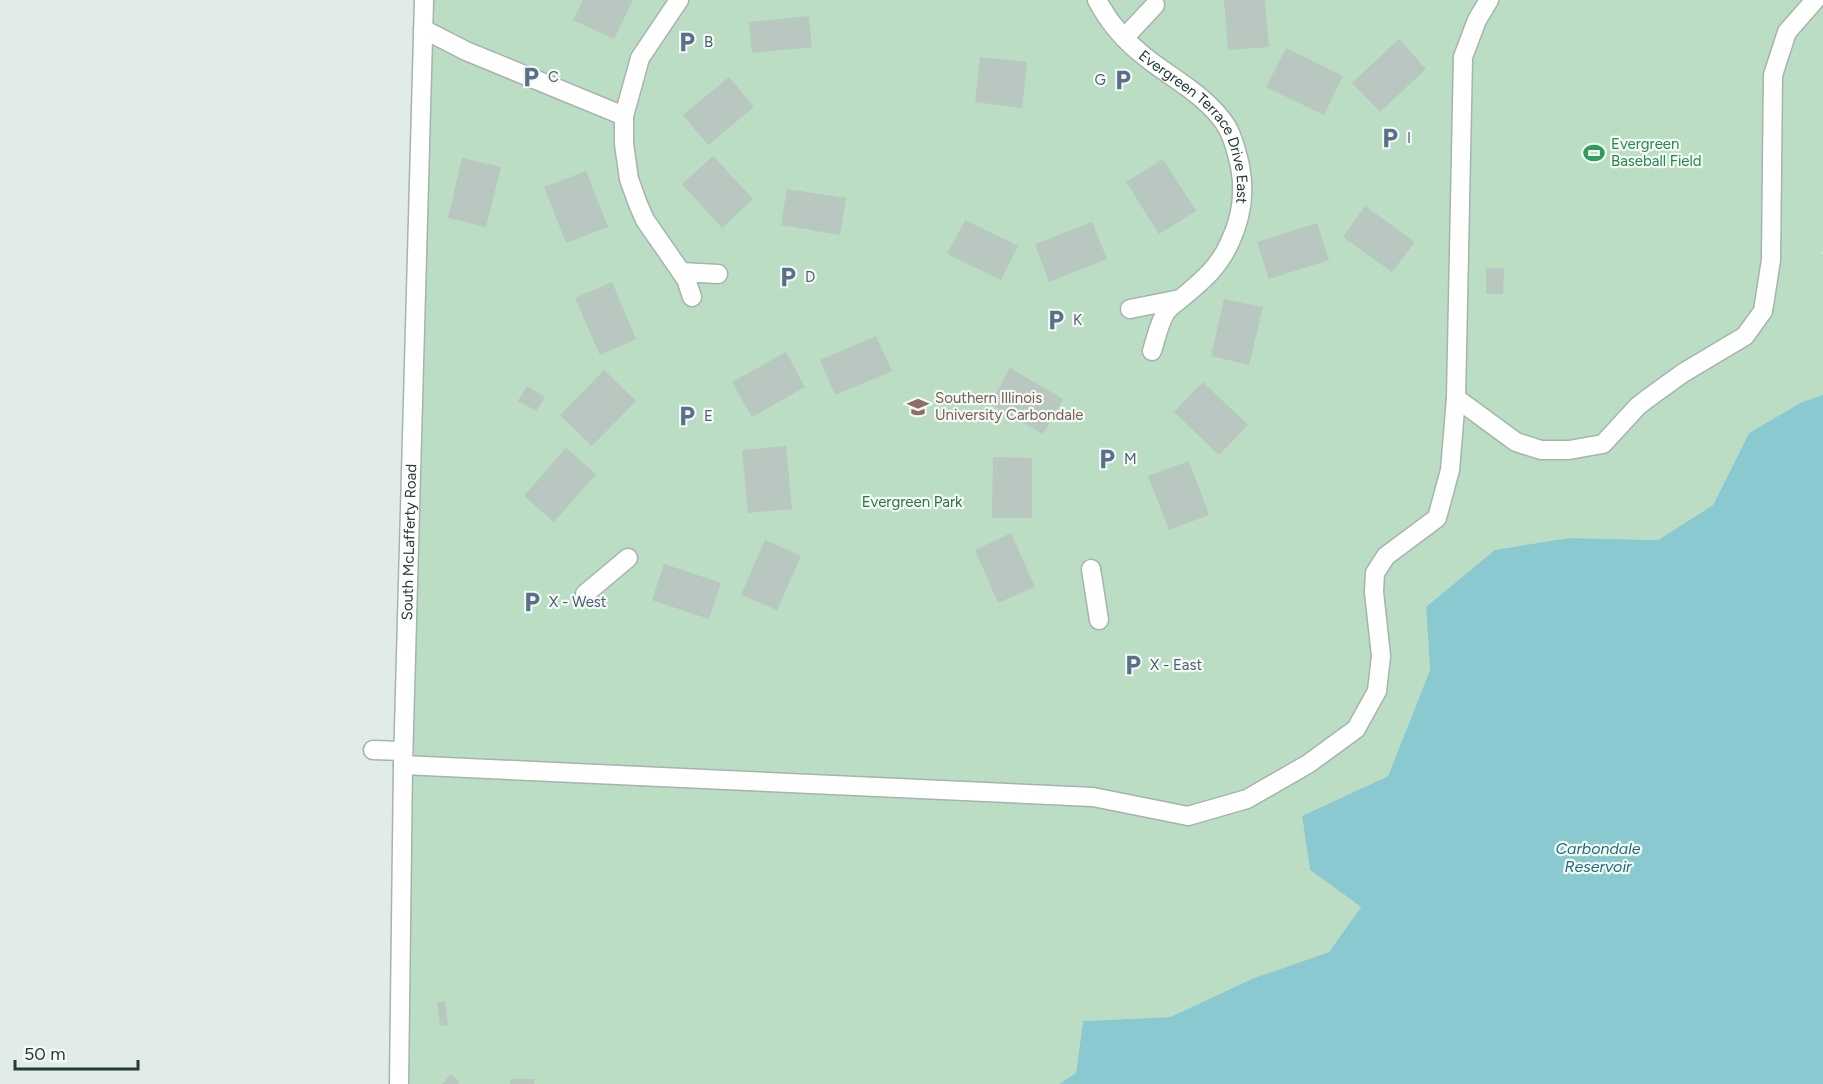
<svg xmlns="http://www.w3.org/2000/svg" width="1823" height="1084" viewBox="0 0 1823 1084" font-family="Figtree,sans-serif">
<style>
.green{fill:#bbddc3}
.water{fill:#8bc9d0}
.building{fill:#b8c7c0}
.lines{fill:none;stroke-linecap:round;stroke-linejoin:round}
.minor-casing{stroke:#a5b4ae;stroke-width:21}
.minor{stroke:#fff;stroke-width:18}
.labels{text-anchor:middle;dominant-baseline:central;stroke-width:4.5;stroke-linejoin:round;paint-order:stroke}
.service-label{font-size:15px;fill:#4e5e75;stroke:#f3f9f5;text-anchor:start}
.street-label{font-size:15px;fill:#223d35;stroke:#f3f9f5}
.leisure-label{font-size:15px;fill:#27864d;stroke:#f3f9f5;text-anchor:start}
.education-label{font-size:15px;fill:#785e54;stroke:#f3f9f5;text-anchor:start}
.park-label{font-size:15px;fill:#2d7345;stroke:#f3f9f5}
.water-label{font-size:16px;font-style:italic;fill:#1d6d78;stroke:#f3f9f5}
</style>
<rect width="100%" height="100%" fill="#e2ece7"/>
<path class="green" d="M 424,0 L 1823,0 L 1823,252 L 1821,253 L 1823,254 L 1823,395 L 1802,402 L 1749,433 L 1713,505 L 1658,540 L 1570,538 L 1426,607 L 1430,670 L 1388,776 L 1302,816 L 1310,870 L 1361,907 L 1329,952 L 1254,978 L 1170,1017 L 1083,1021 L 1076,1073 L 1059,1084 L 399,1084 Z"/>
<path class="water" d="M 1823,395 L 1823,1084 L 1059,1084 L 1076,1073 L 1083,1021 L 1170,1017 L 1254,978 L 1329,952 L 1361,907 L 1310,870 L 1302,816 L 1388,776 L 1430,670 L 1426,607 L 1495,550 L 1570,538 L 1658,540 L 1713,505 L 1749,433 L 1802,402 Z"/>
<g class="building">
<path d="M 583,0 L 633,0 L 614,39 L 573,20 Z"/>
<path d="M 1224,0 L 1265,0 L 1269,47 L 1228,50 Z"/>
<path d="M 809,16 L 812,47 L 752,53 L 749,22 Z"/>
<path d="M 1399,39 L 1426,69 L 1380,112 L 1352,83 Z"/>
<path d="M 1286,48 L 1343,76 L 1324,115 L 1266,87 Z"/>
<path d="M 980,57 L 1027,62 L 1022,108 L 975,102 Z"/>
<path d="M 729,77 L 754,107 L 708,145 L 683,115 Z"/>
<path d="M 713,156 L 753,199 L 722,228 L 682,184 Z"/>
<path d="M 462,158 L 501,167 L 486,227 L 448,218 Z"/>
<path d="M 1163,159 L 1196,211 L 1159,234 L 1126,182 Z"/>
<path d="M 586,171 L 608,227 L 566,243 L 544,187 Z"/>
<path d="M 787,189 L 846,198 L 840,235 L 781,225 Z"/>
<path d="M 1365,206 L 1415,242 L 1392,272 L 1343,237 Z"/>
<path d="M 965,220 L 1018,246 L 1001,280 L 947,254 Z"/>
<path d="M 1092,222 L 1107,259 L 1049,282 L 1035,244 Z"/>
<path d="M 1317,223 L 1329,260 L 1269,279 L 1257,242 Z"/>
<path d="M 1486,268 L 1504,268 L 1503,294 L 1486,294 Z"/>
<path d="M 612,282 L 636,339 L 600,355 L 575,298 Z"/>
<path d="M 1224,299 L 1263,307 L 1249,365 L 1211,356 Z"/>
<path d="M 876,336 L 892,371 L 835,395 L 820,360 Z"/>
<path d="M 786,352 L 805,387 L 752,417 L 732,382 Z"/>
<path d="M 1010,368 L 1063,399 L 1043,434 L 990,404 Z"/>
<path d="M 604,370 L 636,401 L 592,446 L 560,415 Z"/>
<path d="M 1203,382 L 1248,425 L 1219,455 L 1174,412 Z"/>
<path d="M 527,386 L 545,397 L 536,411 L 518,401 Z"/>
<path d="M 786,446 L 792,509 L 748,513 L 742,450 Z"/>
<path d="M 566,448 L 596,474 L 554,522 L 524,496 Z"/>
<path d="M 993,457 L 1032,458 L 1032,518 L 992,518 Z"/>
<path d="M 1189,461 L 1209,515 L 1169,530 L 1148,476 Z"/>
<path d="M 1011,533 L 1035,587 L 998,603 L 975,550 Z"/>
<path d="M 765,540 L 801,556 L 777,610 L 741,595 Z"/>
<path d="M 664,564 L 721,583 L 709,619 L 652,600 Z"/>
<path d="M 445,1001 L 448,1025 L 440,1026 L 437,1002 Z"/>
<path d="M 451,1074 L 460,1082 L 458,1084 L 442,1084 Z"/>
<rect x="510" y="1079" width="24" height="5"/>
</g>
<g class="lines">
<defs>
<g id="minor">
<path d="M 679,0 L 640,58 L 624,116 L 624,144 L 629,179 L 638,204 L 645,220 L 686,279 L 692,297"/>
<path id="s1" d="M 1097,0 C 1108,21 1125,41 1144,56 C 1171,78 1208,96 1227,127 C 1234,139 1237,153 1240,166 C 1245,192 1241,219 1230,242 C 1219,267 1203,280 1183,297 C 1177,302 1170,306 1166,312 C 1159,323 1156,339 1152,351"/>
<path d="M 423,29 L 466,51 L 624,116"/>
<path d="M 1124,38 L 1155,5"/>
<path d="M 681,272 L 718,274"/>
<path d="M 1130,309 L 1180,299"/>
<path d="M 1456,398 L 1516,442 L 1541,450 L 1569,450 L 1603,444 L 1638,406 L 1647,399 L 1683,373 L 1745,336 L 1763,311 L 1771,260 L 1773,75 L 1787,32 L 1815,0"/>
<path d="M 1091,569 L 1099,620"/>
<path d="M 585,594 L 628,558"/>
<path d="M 373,750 L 403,751"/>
<path d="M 403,765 L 1093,797 L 1188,816 L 1247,799 L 1308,764 L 1356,729 L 1377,691 L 1381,656 L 1374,592 L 1375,573 L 1386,556 L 1437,518 L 1450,470 L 1456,398 L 1463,57 L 1477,20 L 1489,0"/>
<path id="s2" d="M 399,1084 L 403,765 L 424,0"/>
</g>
</defs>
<use href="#minor" class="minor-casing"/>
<use href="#minor" class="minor"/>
</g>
<defs>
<symbol id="parking-bare" viewBox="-9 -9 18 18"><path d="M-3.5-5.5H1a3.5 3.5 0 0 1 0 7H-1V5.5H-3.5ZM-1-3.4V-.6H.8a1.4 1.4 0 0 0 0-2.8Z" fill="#5c6f8a" stroke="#f3f9f5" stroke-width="2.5" paint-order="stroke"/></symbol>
<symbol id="stadium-bare" viewBox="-9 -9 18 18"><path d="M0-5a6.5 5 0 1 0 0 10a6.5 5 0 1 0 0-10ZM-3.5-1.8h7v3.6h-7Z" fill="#2e9e5b" stroke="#f3f9f5" stroke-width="2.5" paint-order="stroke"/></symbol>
<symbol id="university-bare" viewBox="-9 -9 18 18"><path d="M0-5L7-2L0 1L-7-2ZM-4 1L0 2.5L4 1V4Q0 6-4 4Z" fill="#8d6e63" stroke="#f3f9f5" stroke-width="2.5" paint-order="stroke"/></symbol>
</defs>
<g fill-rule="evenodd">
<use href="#parking-bare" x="672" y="27" width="30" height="30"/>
<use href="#parking-bare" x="516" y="62" width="30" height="30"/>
<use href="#parking-bare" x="1108" y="65" width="30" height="30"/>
<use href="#parking-bare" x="1375" y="123" width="30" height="30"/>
<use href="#stadium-bare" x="1579" y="138" width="30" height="30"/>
<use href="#parking-bare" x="773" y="262" width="30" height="30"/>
<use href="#parking-bare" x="1041" y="305" width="30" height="30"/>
<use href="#university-bare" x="903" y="392" width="30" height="30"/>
<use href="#parking-bare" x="672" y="401" width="30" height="30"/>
<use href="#parking-bare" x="1092" y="444" width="30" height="30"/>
<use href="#parking-bare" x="517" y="587" width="30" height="30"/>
<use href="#parking-bare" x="1118" y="650" width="30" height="30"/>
</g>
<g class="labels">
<g class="service-label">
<text x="704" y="42">B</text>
<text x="548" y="77">C</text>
<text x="1106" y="80" text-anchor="end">G</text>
<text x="1407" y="138">I</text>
<text x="805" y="277">D</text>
<text x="1073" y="320">K</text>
<text x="704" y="416">E</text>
<text x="1124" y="459">M</text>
<text x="549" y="602">X - West</text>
<text x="1150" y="665">X - East</text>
</g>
<g class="street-label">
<text stroke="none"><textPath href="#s1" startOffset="166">Evergreen Terrace Drive East</textPath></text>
<text stroke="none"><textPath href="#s2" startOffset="542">South McLafferty Road</textPath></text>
</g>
<g class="leisure-label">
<text x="1611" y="144">Evergreen<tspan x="1611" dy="17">Baseball Field</tspan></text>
</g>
<g class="education-label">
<text x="935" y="398">Southern Illinois<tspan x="935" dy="17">University Carbondale</tspan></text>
</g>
<g class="park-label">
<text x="912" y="502">Evergreen Park</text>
</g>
<g class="water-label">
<text x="1598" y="848">Carbondale<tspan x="1598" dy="18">Reservoir</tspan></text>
</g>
</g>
<path d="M15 1060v9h123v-9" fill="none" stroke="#223d35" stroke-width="3"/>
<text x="24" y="1060" font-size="18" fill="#223d35" stroke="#f3f9f5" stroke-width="4.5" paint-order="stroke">50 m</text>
</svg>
